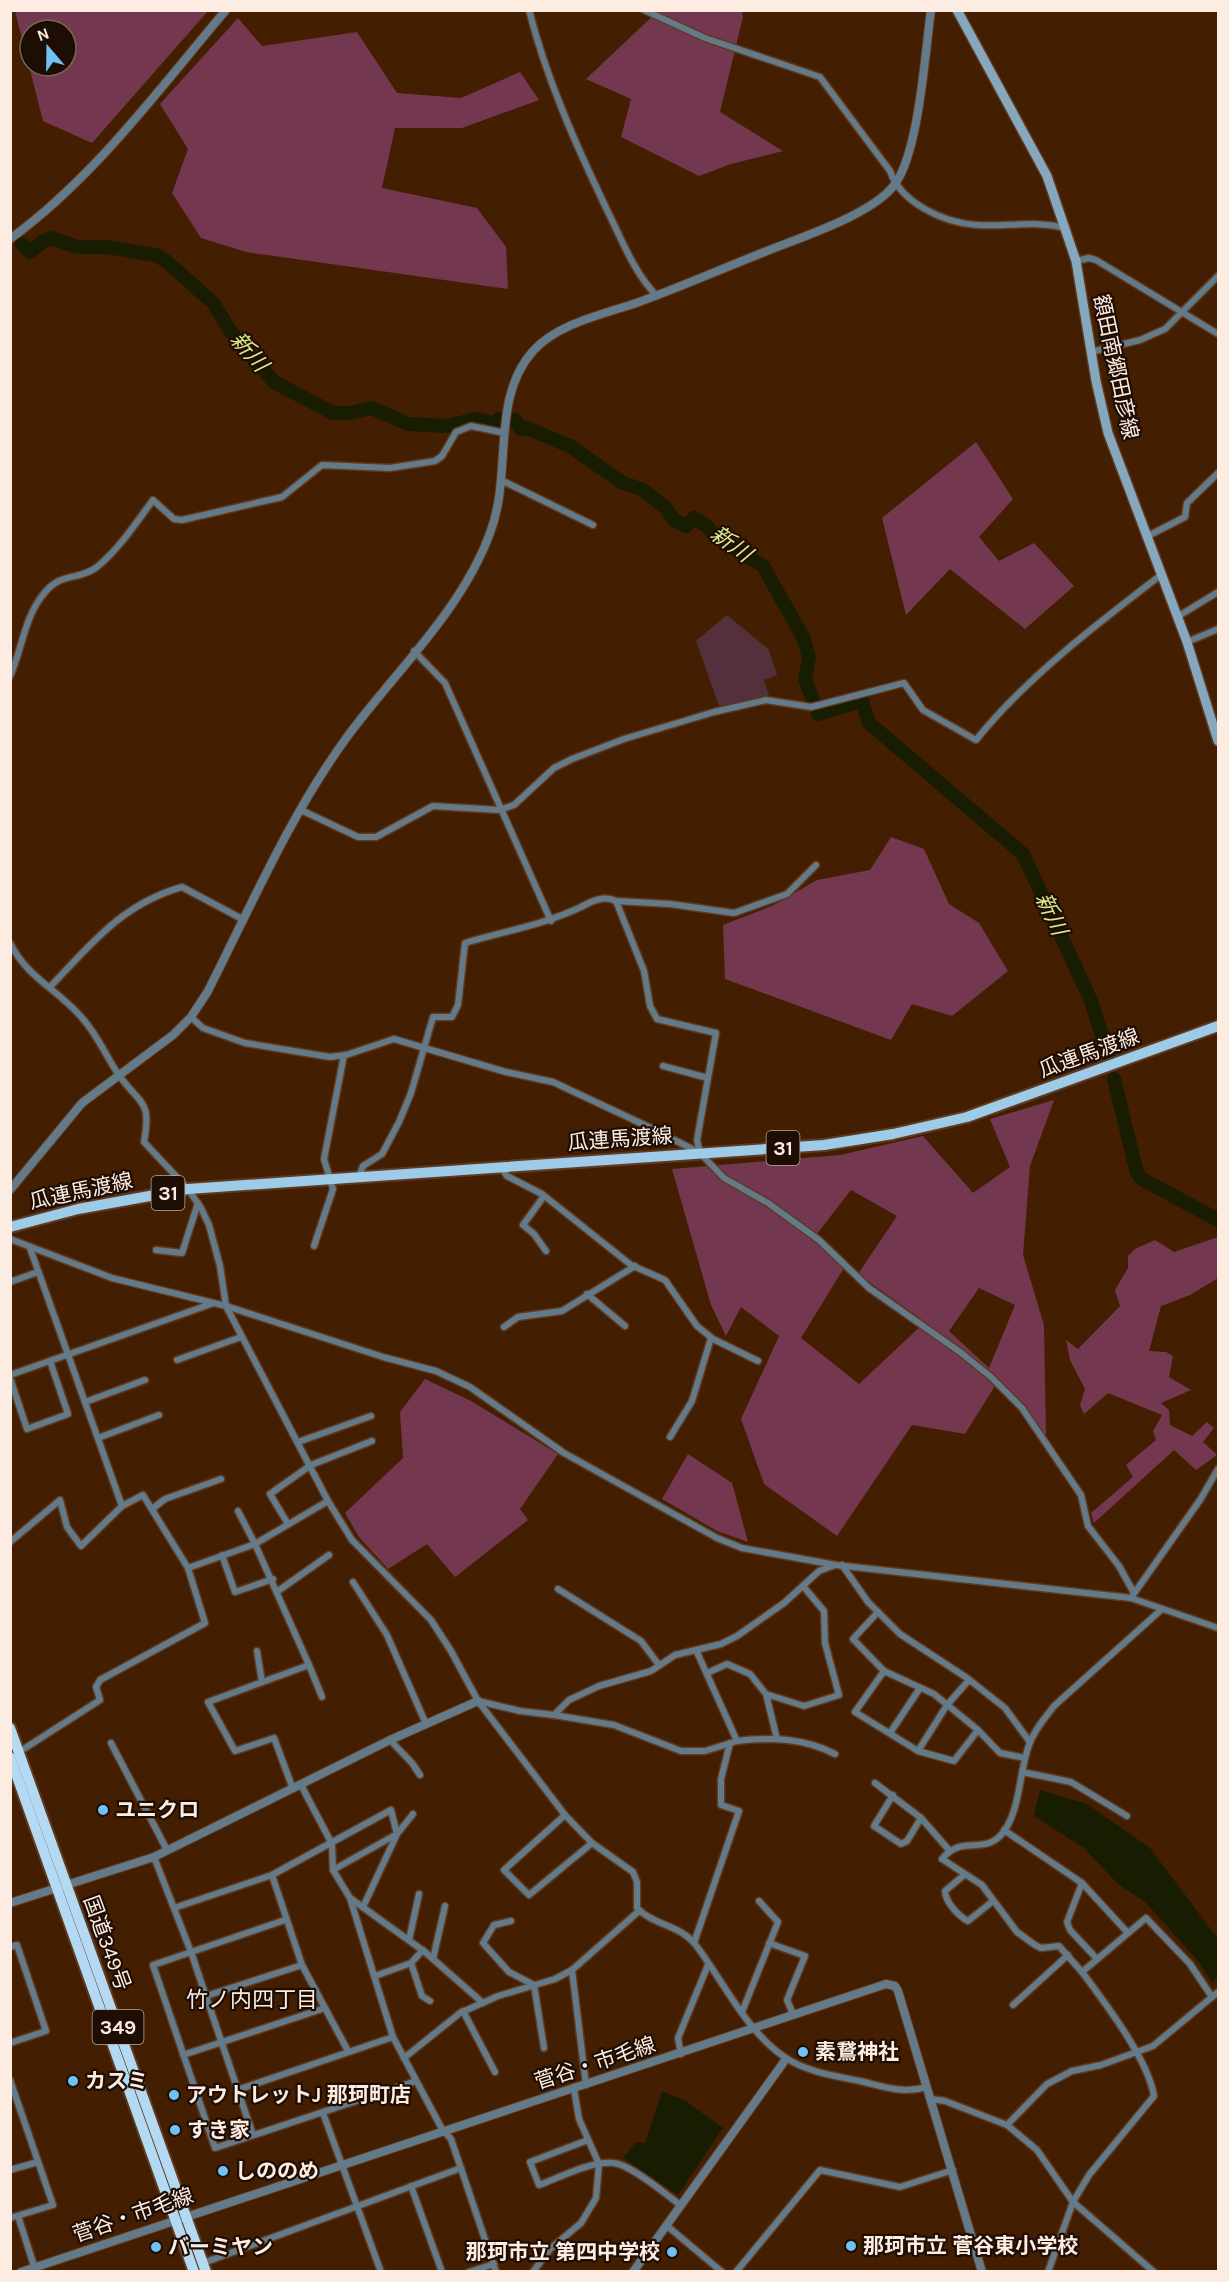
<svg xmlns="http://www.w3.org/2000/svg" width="1229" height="2282" viewBox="0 0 1229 2282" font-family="Karla,'Noto Sans JP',sans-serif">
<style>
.green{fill:#54303d}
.forest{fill:#73384f;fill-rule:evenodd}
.water{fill:#181c00}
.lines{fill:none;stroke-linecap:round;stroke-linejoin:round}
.river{stroke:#181c00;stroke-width:14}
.minor-casing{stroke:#5e3b20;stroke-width:9}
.tertiary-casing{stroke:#5e3b20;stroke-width:10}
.secondary-casing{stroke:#5e3b20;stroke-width:12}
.primary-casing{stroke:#5e3b20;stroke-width:14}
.trunk-casing{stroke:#5e3b20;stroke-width:14}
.minor{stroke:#657a88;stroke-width:6}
.tertiary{stroke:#657a88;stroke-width:8}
.secondary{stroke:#85a8be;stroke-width:9}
.primary{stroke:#9ecbe8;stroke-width:10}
.trunk{stroke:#b3daf2;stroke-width:10}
.poi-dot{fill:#6fc2f4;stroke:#1e0d03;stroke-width:2}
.labels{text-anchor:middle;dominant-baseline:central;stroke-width:4.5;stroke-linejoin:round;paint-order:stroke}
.shield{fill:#1e0d03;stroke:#b9a99f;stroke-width:1.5}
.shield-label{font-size:20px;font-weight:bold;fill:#fcece2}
.street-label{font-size:21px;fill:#fcece2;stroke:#1e0d03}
.poi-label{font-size:21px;font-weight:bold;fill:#fcece2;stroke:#1e0d03;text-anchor:start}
.water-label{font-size:22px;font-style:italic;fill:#daea8e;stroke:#1e0d03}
.neighbourhood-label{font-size:22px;fill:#fcece2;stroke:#1e0d03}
</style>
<rect width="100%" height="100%" fill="#441e00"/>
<path class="green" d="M 727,615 L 769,650 L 777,675 L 764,680 L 769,695 L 719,706 L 696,641 Z"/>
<g class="forest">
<path d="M 15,11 L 15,10 L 208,11 L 92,143 L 43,121 ZM 30,30 L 66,30 L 66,66 L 30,66 Z"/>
<path d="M 658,11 L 742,11 L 743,17 L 720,112 L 783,151 L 731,164 L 699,176 L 621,137 L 631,99 L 586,79 Z"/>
<path d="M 238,18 L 262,46 L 357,32 L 397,93 L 461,98 L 520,72 L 539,100 L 462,128 L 395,128 L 382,188 L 477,208 L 506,247 L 508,289 L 246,252 L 201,238 L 172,193 L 188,149 L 160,104 Z"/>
<path d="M 976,442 L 1013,499 L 979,537 L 999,561 L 1034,543 L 1074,586 L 1025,629 L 950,569 L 906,615 L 882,518 Z"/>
<path d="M 891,837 L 924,849 L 949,904 L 979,923 L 1008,971 L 952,1016 L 912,1004 L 891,1040 L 725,979 L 723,925 L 774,905 L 817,880 L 870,870 Z"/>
<path d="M 1054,1100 L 1030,1166 L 1023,1255 L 1044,1325 L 1046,1437 L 1025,1406 L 998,1381 L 965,1434 L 912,1425 L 837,1536 L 764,1484 L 741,1419 L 779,1336 L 741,1307 L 726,1336 L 711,1305 L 672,1169 L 840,1155 L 923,1136 L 973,1193 L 1010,1167 L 990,1119 ZM 851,1190 L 897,1216 L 858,1274 L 925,1322 L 859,1384 L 801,1338 L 844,1268 L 813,1239 ZM 979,1288 L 1015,1305 L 989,1368 L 949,1331 Z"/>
<path d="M 1218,1237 L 1218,1278 L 1190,1295 L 1161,1306 L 1149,1351 L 1166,1352 L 1173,1356 L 1169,1377 L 1191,1390 L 1161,1403 L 1169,1410 L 1170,1425 L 1192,1436 L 1207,1422 L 1214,1428 L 1203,1442 L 1217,1455 L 1196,1470 L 1174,1450 L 1094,1523 L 1091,1513 L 1133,1477 L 1126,1465 L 1156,1440 L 1153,1431 L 1162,1415 L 1108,1393 L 1084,1414 L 1080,1405 L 1085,1389 L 1070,1360 L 1066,1340 L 1078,1349 L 1120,1306 L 1115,1290 L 1128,1268 L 1128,1256 L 1135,1249 L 1155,1240 L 1174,1252 Z"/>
<path d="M 425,1379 L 471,1401 L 558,1454 L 520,1509 L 528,1520 L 455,1577 L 427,1544 L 388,1569 L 359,1537 L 345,1513 L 403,1458 L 400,1412 Z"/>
<path d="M 688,1454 L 732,1483 L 748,1542 L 717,1531 L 662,1499 Z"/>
</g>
<g class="water">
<path d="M 1040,1790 L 1087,1804 L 1150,1848 L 1218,1939 L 1218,1977 L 1212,1982 L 1198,1961 L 1145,1902 L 1117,1883 L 1084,1848 L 1034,1816 Z"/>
<path d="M 662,2091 L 686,2101 L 723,2128 L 678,2195 L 623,2158 L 636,2142 L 645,2143 Z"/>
</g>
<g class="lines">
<g class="river">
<path d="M 22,244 L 30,252 L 42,242 L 51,238 L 77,247 L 107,247 L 156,255 L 166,261 L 213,303 L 231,332 L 274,382 L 333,413 L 350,413 L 372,408 L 408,424 L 448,426 L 476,419 L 495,423 L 499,419"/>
<path d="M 515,420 L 521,429 L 527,428 L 570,446 L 621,482 L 643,490 L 666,508 L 674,520 L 686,526 L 694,518 L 708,527 L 716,537 L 763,566 L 803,637 L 809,657 L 805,679 L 814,703"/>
<path d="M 818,714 L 862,701 L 869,723 L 1023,854 L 1087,992"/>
<path d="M 1090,998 L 1108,1054"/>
<path d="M 1114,1079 L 1137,1173 L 1142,1179 L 1218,1220"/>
</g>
<defs>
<g id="minor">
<path d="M 529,10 C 547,81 577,147 608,212 C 622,240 634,273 657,296"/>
<path d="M 644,10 L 705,38 L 820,77 L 890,171 C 901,203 944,223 977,225 C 1006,227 1036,220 1065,228"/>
<path d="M 1076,261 L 1089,258 L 1096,260 L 1218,334"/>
<path d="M 1091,352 L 1140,340 L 1165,329 L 1218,276"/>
<path d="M 503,481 L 593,525"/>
<path d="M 1146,537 L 1185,517 L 1187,503 L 1218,473"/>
<path d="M 1177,617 L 1218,592"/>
<path d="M 1187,642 L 1218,629"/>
<path d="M 414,651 L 445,683 L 551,921"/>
<path d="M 10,676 C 22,650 24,619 42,596 C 61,570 77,582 97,567 C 119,549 136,523 153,500 L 174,519 L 182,520 L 282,497 L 322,465 L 390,468 L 435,461 L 442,456 L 456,432 L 471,426 L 505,433"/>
<path d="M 301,810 L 358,837 L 376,837 L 433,806 L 499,810 L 514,805 L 554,768 L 572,759 L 624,739 L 714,712 L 766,700 L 811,707 L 904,683 L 923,710 L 976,740 C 1027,677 1097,624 1161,575"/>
<path d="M 616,901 L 644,971 L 650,1006 L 657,1019 L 716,1033 L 697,1140 L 700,1153"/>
<path d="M 10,943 C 27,978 59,990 83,1019 C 98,1036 106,1056 118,1074 C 140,1105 152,1099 144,1142 L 188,1189 L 201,1208 L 209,1225 L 220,1266 L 226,1306 L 328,1501 L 352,1540 L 431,1620 L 451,1651 L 478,1701 L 565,1815 L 592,1843 L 633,1872 L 637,1882 L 637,1908 C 653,1925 680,1925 695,1944 C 722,1979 747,2033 786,2058 C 807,2072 836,2076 860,2081 C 885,2087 902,2094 927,2087"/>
<path d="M 50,987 C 91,944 122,904 182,887 L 244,920"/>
<path d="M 191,1017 L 203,1028 L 245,1043 L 330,1057 L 346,1055 L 394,1039 L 506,1072 L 553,1082 L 651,1128 L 700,1153 L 724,1178 L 768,1203 L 819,1240 L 869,1288 L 960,1352 L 991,1377 L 1022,1408 L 1081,1495 L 1088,1526 L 1119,1566 L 1134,1593"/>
<path d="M 663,1066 L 708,1078"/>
<path d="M 501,1167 L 507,1176 L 542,1194 L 631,1265 L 665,1280 L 697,1326 L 713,1339 L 758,1361"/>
<path d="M 359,1176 L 363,1166 L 382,1154 L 399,1122 L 411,1093 L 433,1017 L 452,1017 L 458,1005 L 465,943 C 505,931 543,925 581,907 C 592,901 604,895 616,901 L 670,904 L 734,913 L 787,894 L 816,865"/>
<path d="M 544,1196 L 523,1225 L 534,1234 L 546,1251"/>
<path d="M 10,1239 L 112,1278 L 226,1306 L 383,1357 L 436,1371 L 470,1387 L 564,1453 L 717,1538 L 742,1548 L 836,1565 L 1131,1598 L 1218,1628"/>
<path d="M 314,1246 L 333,1189 L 324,1159 L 344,1055"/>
<path d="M 30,1248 L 122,1506"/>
<path d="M 156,1250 L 182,1253 L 198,1203"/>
<path d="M 10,1282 L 38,1272"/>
<path d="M 587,1294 L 625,1326"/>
<path d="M 504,1327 L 518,1317 L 562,1311 L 635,1266"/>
<path d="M 177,1360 L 241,1337"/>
<path d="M 10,1375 L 211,1304"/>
<path d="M 10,1378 L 27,1429 L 68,1414 L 50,1361"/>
<path d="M 85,1402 L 145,1380"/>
<path d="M 670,1437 L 692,1401 L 711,1338"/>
<path d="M 98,1438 L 159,1415"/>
<path d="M 298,1442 L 371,1416"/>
<path d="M 152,1509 L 165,1499 L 221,1479"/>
<path d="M 288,1524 L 270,1494 L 311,1465 L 372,1441"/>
<path d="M 10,1542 L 60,1500 L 67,1527 L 81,1546 L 122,1506 L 143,1495 L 188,1568"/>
<path d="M 222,1555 L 235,1592 L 273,1579"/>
<path d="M 842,1565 L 868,1602 L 900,1634 L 967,1678 L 1005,1708 L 1030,1742"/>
<path d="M 353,1582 L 387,1635 L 426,1724"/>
<path d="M 558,1589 L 641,1641 L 659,1665"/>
<path d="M 278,1591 L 329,1555"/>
<path d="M 1133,1595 L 1200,1500 L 1218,1469"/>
<path d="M 1162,1609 L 1054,1706 C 1045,1718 1034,1730 1029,1745 C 1019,1772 1021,1805 1005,1830 C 986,1858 962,1833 942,1859 L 982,1885 L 1017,1932 L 1035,1945 L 1041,1948 L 1059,1946 L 1082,1972 L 1146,1918 L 1190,1964 L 1212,1997"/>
<path d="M 878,1612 L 853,1639 L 884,1671 L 934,1694 L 978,1730 L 1000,1753 L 1025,1758"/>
<path d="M 257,1651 L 262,1682"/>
<path d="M 309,1665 L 322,1697"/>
<path d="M 884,1671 L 855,1712 L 918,1751 L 954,1761 L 978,1730"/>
<path d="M 707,1673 L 727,1664 L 750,1674 L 766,1694 L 804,1706 L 839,1695 L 825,1643 L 824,1611 L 803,1586"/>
<path d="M 766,1694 L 777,1739"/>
<path d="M 478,1701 L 520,1711 L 554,1715 L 569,1700 L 599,1686 L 651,1671 L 675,1655 L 721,1644 L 737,1636 L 784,1603 L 819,1571 L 835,1565"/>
<path d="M 554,1715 L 614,1725 L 681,1751 L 705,1751 L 737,1741 L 696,1650"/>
<path d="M 890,1733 L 920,1688"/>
<path d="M 390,1740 L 412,1763 L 420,1775"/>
<path d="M 737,1741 C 772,1737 804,1738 835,1754"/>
<path d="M 111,1743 L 167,1850"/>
<path d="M 918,1751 L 947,1705 L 969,1680"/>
<path d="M 19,1752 L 100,1700 L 96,1687 L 100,1680 L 205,1623 L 188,1568 L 255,1544 L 238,1511"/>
<path d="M 1022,1772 L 1071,1782 L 1127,1816"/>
<path d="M 875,1783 L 921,1818 L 949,1850"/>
<path d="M 301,1785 L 332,1844 L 333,1870 L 350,1898 L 393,2037 L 442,2129 L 451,2139 L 496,2272"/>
<path d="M 293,1789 L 274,1738 L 235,1751 L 208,1702 L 309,1665 L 255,1544 L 328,1501"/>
<path d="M 893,1795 L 874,1826 L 901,1844 L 907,1841 L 921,1818"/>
<path d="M 565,1815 L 504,1870 L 529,1895 L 592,1843"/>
<path d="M 1004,1830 L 1082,1883 L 1128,1933"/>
<path d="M 154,1857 L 191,1952 L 253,2135"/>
<path d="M 272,1875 L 302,1965 L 348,2051"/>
<path d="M 964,1875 L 945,1891 C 945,1901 958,1916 968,1921 L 993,1901"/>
<path d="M 1082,1883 L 1067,1922 L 1070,1930 L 1097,1959"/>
<path d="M 350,1898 L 425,1952 L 483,2003"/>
<path d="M 363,1907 L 397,1834 L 413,1814"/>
<path d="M 174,1908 L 272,1875 L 391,1810 L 397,1834 L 333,1870"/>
<path d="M 285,1920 L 153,1965 L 215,2148 L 416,2081"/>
<path d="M 511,1921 L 494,1925 L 483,1943 L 509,1972 L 534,1985"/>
<path d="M 409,1940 L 419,1894"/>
<path d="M 694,1943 L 739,1811 L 721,1805 L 721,1779 L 730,1743"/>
<path d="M 769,1943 L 805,1956 L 787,2000 L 793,2014"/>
<path d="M 10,1947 L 17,1945 L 46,2031 L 10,2043"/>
<path d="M 433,1959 L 445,1906"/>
<path d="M 411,1963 L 422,1996 L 430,2001"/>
<path d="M 572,1970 L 586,2085"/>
<path d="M 375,1976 L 411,1963 L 423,1950"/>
<path d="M 534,1985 L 544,2048"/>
<path d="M 206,1996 L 302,1965"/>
<path d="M 1013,2005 L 1068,1955"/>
<path d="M 463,2011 L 495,2072"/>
<path d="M 742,2012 L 778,1922 L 759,1901"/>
<path d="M 681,2054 L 678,2038 L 708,1965"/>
<path d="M 183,2055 L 325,2008"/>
<path d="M 404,2058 L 460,2013 L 498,1996 L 555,1979 L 572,1970 L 639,1911"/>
<path d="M 10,2080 L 53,2205 L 10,2218"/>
<path d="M 237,2090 L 393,2037"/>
<path d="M 931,2099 L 945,2101 L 1007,2125 L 1037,2150 L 1073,2202 L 1154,2272"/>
<path d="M 323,2113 L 381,2272"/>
<path d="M 1007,2125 L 1047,2084 L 1072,2071 L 1101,2065 L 1153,2046 L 1218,1992"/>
<path d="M 588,2140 L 530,2162 L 539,2185 C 561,2177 590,2161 614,2163 C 631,2165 666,2194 680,2205"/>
<path d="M 10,2170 L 38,2162"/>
<path d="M 411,2186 L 442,2272"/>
<path d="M 18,2216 L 36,2272"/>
<path d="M 666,2225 L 722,2272"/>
<path d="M 203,2263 L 461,2168"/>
<path d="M 469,2272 L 494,2264"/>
<path d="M 533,2272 L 550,2249 L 581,2223 L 596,2198 L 599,2164 L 579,2119 L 574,2089"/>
<path d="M 736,2272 L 820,2170 L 900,2187 L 953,2170"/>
<path d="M 1048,2272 L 1073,2202 L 1089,2175 L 1154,2096 C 1148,2059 1105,2003 1082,1972"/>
</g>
<g id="tertiary">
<path d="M 10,239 C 95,177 159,89 226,10"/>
<path d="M 10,1190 L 82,1103 L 173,1035 L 191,1017 L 208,991 C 251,906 290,815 347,737 C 395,672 462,610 490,533 C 513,474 490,399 533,351 C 558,323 605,314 639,302 C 681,287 721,269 762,253 C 798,238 873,215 895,184 C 919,151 925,53 931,10"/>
<path d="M 10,1903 L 154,1857 L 390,1740 L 478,1701"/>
<path d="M 21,2272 L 886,1984 L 895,1986 L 898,1991 L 982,2272"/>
<path d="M 633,2272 L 786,2059"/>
</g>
<path id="secondary" d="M 957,10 L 1047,176 L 1076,261 L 1096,381 L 1108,433 L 1187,642 L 1218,741"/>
<path id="primary" d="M 10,1227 L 78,1209 L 188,1189 L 824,1145 L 893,1134 L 967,1117 L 1218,1026"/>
<g id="trunk">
<path d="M 10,1728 L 206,2272"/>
<path d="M 10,1757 L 194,2272"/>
</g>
</defs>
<use href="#minor" class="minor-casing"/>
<use href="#tertiary" class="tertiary-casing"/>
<use href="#secondary" class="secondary-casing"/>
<use href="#primary" class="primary-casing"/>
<use href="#trunk" class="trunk-casing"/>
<use href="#minor" class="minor"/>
<use href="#tertiary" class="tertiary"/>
<use href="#secondary" class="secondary"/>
<use href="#primary" class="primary"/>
<use href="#trunk" class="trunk"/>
</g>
<g class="poi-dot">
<circle cx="103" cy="1810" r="6"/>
<circle cx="803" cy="2052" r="6"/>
<circle cx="73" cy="2081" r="6"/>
<circle cx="174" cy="2095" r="6"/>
<circle cx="175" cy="2130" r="6"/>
<circle cx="223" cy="2171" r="6"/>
<circle cx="851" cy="2246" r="6"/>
<circle cx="156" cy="2247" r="6"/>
<circle cx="672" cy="2252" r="6"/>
</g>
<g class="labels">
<g class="shield">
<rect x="766.5" y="1131" width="33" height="34" rx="4.5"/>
<rect x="151.5" y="1176" width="33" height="34" rx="4.5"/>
<rect x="92.5" y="2010" width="51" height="34" rx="4.5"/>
</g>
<g class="shield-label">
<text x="783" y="1148">31</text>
<text x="168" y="1193">31</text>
<text x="118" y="2027">349</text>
</g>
<g class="street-label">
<text transform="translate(1116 367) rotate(78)">額田南郷田彦線</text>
<text transform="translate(1089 1053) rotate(-20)">瓜連馬渡線</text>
<text transform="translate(620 1139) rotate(-4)">瓜連馬渡線</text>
<text transform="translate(81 1191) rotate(-12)">瓜連馬渡線</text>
<text transform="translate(107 1943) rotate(70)">国道349号</text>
<text transform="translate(595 2063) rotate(-18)">菅谷・市毛線</text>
<text transform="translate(133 2215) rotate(-19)">菅谷・市毛線</text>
</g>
<g class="poi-label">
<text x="115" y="1810">ユニクロ</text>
<text x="815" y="2052">素鵞神社</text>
<text x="85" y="2081">カスミ</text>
<text x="186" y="2095">アウトレットJ 那珂町店</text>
<text x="187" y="2130">すき家</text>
<text x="235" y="2171">しののめ</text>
<text x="863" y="2246">那珂市立 菅谷東小学校</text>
<text x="168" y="2247">バーミヤン</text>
<text x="660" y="2252" text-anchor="end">那珂市立 第四中学校</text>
</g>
<g class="water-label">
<text transform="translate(249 352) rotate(49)">新川</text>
<text transform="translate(731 544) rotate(36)">新川</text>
<text transform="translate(1051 914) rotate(65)">新川</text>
</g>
<g class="neighbourhood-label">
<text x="252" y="2000">竹ノ内四丁目</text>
</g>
</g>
<rect width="1229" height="2282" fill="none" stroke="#fcece2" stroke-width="24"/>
<g transform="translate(48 48) rotate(340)"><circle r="28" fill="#1e0d03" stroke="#77665c" stroke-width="1.5"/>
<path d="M0-4.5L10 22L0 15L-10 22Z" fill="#6fc2f4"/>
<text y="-9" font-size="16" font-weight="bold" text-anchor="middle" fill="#fcece2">N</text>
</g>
</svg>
